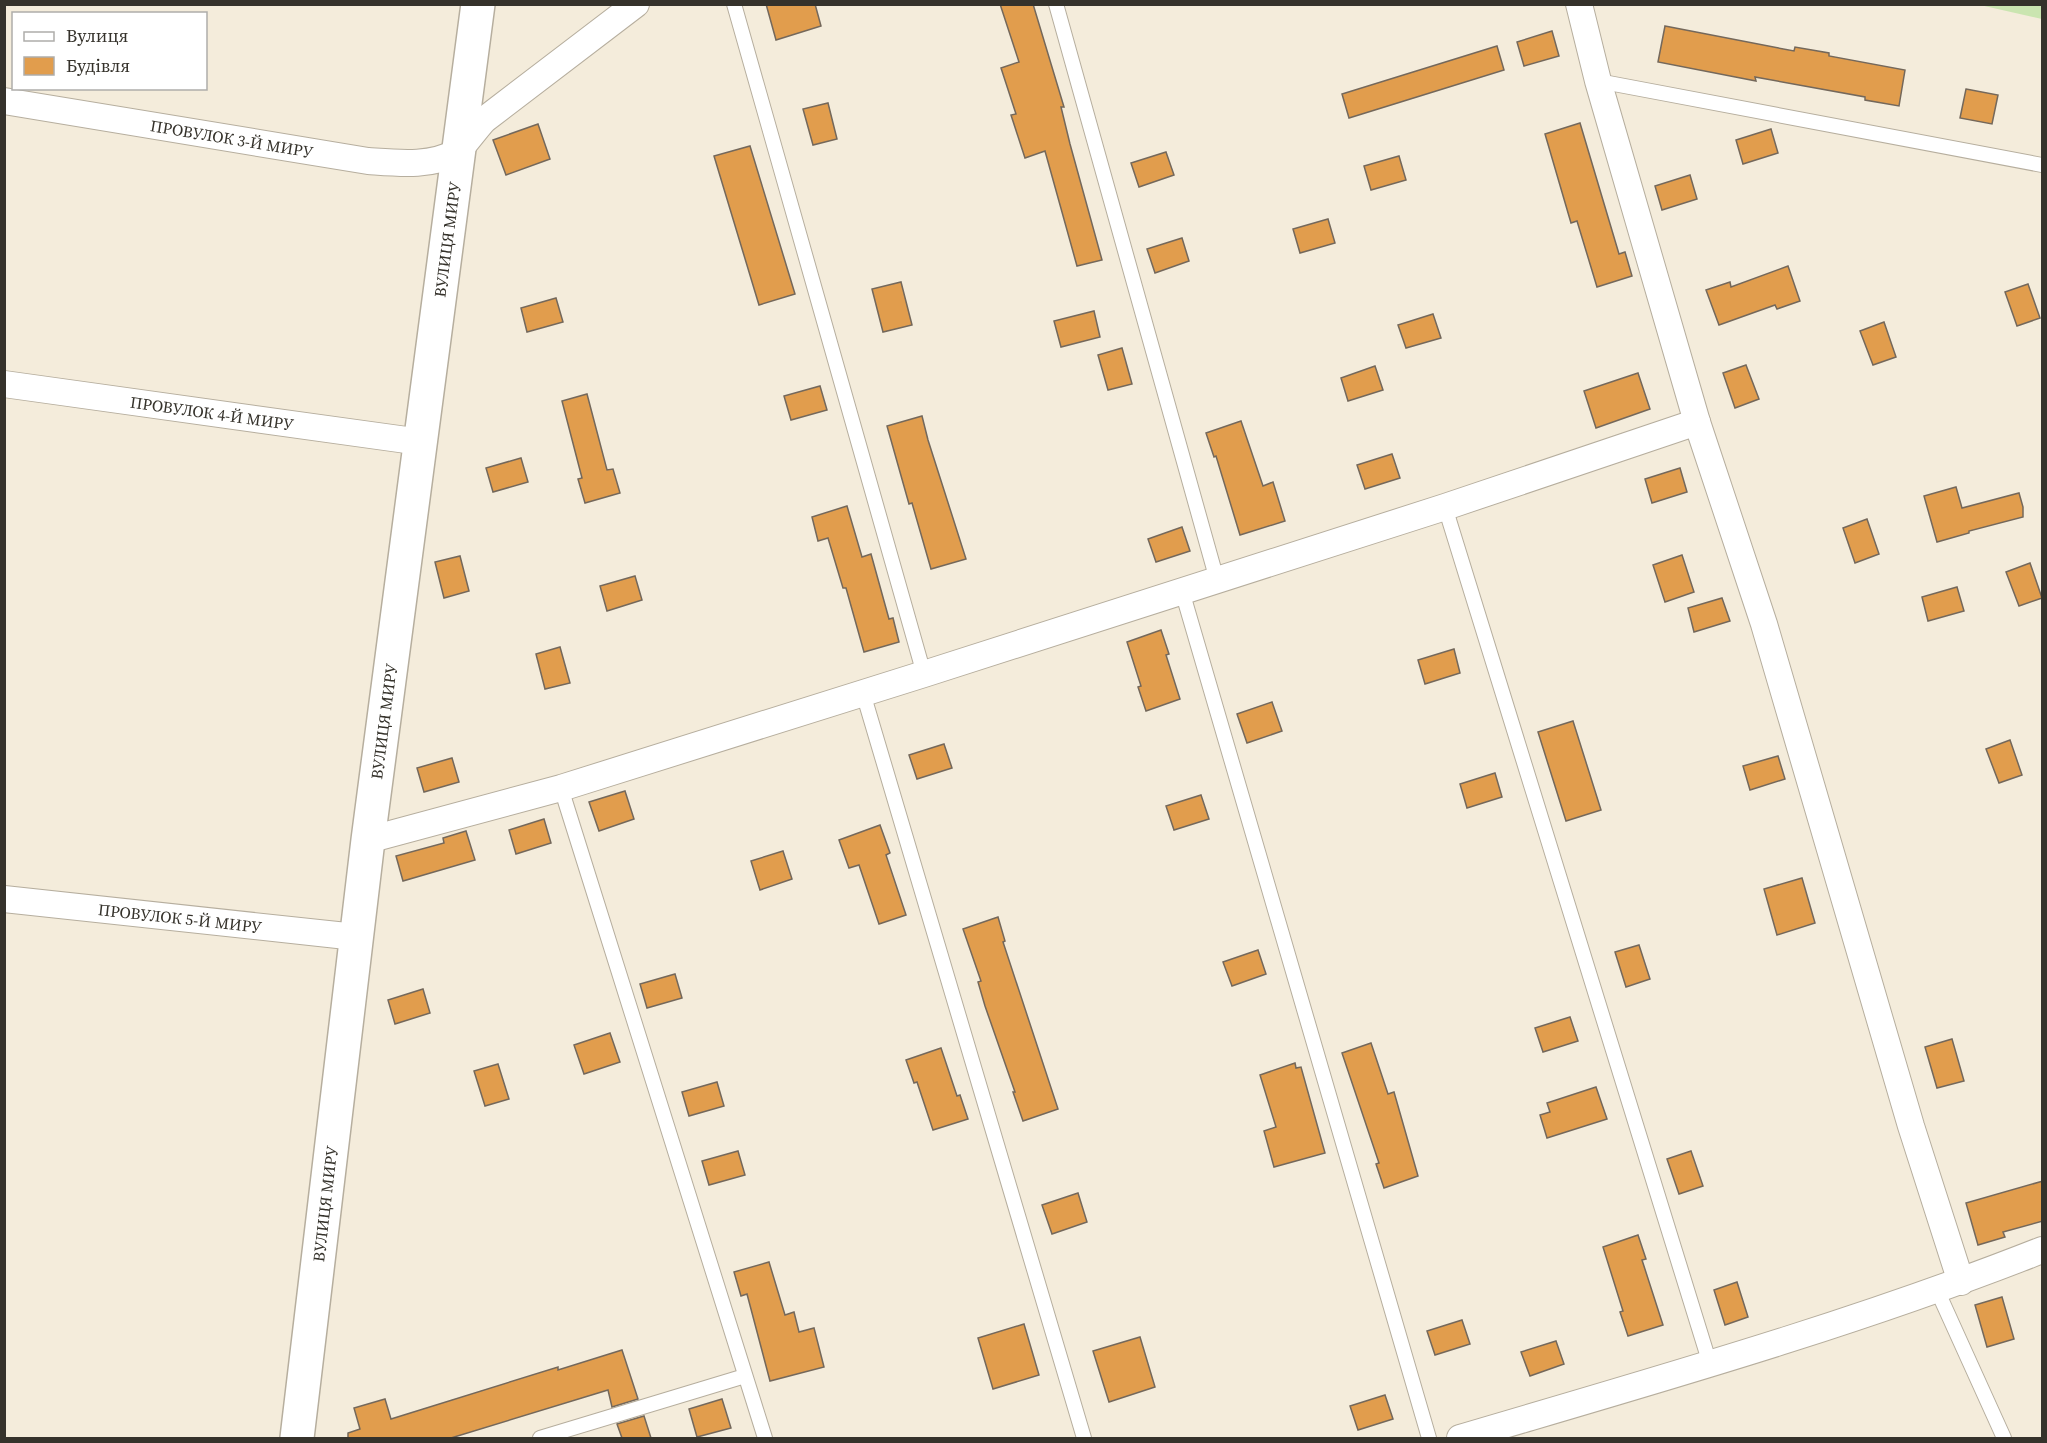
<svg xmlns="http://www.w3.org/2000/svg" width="2047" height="1443" viewBox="0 0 2047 1443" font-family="'Source Serif 4',serif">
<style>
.green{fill:#cae5b0}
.building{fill:#e19d4d;stroke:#74685b;stroke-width:1.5}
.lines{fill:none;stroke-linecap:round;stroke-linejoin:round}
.service-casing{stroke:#b6ae9e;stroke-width:16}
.minor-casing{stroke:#b6ae9e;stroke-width:28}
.tertiary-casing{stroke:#b6ae9e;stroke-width:36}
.service{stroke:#fff;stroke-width:14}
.minor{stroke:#fff;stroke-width:26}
.tertiary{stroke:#fff;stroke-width:33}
.labels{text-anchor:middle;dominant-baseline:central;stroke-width:6;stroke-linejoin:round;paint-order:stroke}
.street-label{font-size:16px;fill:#35322b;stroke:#fff}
</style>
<rect width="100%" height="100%" fill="#f4ecdb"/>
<path class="green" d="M 1980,5 L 2042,5 L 2042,19 Z"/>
<g class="building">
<path d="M 766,4 L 815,4 L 821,26 L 776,40 Z"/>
<path d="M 1000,4 L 1033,4 L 1064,107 L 1061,107 L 1070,144 L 1102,260 L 1077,266 L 1045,151 L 1025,158 L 1011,115 L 1016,114 L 1001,68 L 1019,62 Z"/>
<path d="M 1665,26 L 1794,51 L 1795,47 L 1829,53 L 1829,56 L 1905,70 L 1899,106 L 1865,100 L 1865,97 L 1755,77 L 1756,81 L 1658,62 Z"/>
<path d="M 1552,31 L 1559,56 L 1524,66 L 1517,42 Z"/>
<path d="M 1497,46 L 1504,70 L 1349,118 L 1342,94 Z"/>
<path d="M 1966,89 L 1998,95 L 1992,124 L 1960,118 Z"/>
<path d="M 828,103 L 837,139 L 813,145 L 803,109 Z"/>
<path d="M 1580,123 L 1619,254 L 1625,252 L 1632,276 L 1597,287 L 1577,221 L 1571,223 L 1545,134 Z"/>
<path d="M 538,124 L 550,159 L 506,175 L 493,140 Z"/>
<path d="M 1771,129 L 1778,153 L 1743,164 L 1736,140 Z"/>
<path d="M 750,146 L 795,294 L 759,305 L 714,156 Z"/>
<path d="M 1166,152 L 1174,175 L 1139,187 L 1131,163 Z"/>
<path d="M 1399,156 L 1406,180 L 1371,190 L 1364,166 Z"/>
<path d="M 1690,175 L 1697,199 L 1662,210 L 1655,186 Z"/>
<path d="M 1328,219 L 1335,243 L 1300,253 L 1293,229 Z"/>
<path d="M 1182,238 L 1189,261 L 1155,273 L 1147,249 Z"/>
<path d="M 1788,266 L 1800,301 L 1777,309 L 1775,305 L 1719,325 L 1706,290 L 1730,282 L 1731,287 Z"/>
<path d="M 901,282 L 912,325 L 883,332 L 872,289 Z"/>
<path d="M 2028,284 L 2040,318 L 2017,326 L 2005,292 Z"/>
<path d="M 556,298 L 563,322 L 527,332 L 521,308 Z"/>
<path d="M 1094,311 L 1100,337 L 1061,347 L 1054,321 Z"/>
<path d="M 1433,314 L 1441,338 L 1406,348 L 1398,325 Z"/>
<path d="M 1884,322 L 1896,357 L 1873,365 L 1860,331 Z"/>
<path d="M 1122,348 L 1132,384 L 1108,390 L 1098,355 Z"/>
<path d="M 1746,365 L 1759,399 L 1735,408 L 1723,373 Z"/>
<path d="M 1375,366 L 1383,390 L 1348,401 L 1341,378 Z"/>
<path d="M 1638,373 L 1650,409 L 1596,428 L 1584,391 Z"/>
<path d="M 820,386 L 827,410 L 791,420 L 784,396 Z"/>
<path d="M 587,394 L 607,470 L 613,469 L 620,493 L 585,503 L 578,479 L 582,478 L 562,401 Z"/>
<path d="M 922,416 L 928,440 L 966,559 L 931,569 L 912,503 L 909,504 L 887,426 Z"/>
<path d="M 1241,421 L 1263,486 L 1273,482 L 1285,521 L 1240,535 L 1216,456 L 1214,457 L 1206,433 Z"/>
<path d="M 1392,454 L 1400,478 L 1365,489 L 1357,465 Z"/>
<path d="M 521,458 L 528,482 L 493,492 L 486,468 Z"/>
<path d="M 1680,468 L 1687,492 L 1652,503 L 1645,479 Z"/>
<path d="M 1956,487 L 1962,508 L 2019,493 L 2023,507 L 2023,517 L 1969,531 L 1969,533 L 1937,542 L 1924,496 Z"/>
<path d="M 847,506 L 862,557 L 871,554 L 889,619 L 893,618 L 899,642 L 864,652 L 846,588 L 843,588 L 828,538 L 818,541 L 812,517 Z"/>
<path d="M 1867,519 L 1879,554 L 1855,563 L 1843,528 Z"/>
<path d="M 1182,527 L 1190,551 L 1156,562 L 1148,539 Z"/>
<path d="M 1682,555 L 1694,592 L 1665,602 L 1653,565 Z"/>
<path d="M 460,556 L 469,591 L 444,598 L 435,562 Z"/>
<path d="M 2030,563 L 2042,598 L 2019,606 L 2006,572 Z"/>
<path d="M 635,576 L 642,600 L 607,611 L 600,586 Z"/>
<path d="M 1957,587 L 1964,611 L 1928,621 L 1922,597 Z"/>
<path d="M 1722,598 L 1730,621 L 1694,632 L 1688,608 Z"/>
<path d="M 1161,630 L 1169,654 L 1166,655 L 1180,699 L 1146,711 L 1138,687 L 1141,686 L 1127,642 Z"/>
<path d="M 560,647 L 570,683 L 545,689 L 536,654 Z"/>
<path d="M 1454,649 L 1460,673 L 1425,684 L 1418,660 Z"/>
<path d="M 1272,702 L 1282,731 L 1247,743 L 1237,714 Z"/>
<path d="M 1573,721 L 1601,810 L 1566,821 L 1538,732 Z"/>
<path d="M 2010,740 L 2022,775 L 1999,783 L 1986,749 Z"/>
<path d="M 944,744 L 952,768 L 917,779 L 909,755 Z"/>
<path d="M 1778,756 L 1785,779 L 1750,790 L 1743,766 Z"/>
<path d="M 452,758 L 459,782 L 424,792 L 417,768 Z"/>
<path d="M 1495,773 L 1502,797 L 1467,808 L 1460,784 Z"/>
<path d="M 625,791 L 634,819 L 599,831 L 589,802 Z"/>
<path d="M 1201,795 L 1209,819 L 1174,830 L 1166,806 Z"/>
<path d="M 544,819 L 551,843 L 516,854 L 509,830 Z"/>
<path d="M 880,825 L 890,853 L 886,855 L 906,915 L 879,924 L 859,865 L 849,868 L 839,840 Z"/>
<path d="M 466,831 L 475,860 L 403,881 L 396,856 L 444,843 L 443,838 Z"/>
<path d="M 783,851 L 792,879 L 760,890 L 751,861 Z"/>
<path d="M 1802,878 L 1815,923 L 1777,935 L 1764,889 Z"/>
<path d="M 998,917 L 1005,941 L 1003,942 L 1058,1109 L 1023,1121 L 1013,1092 L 1015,1092 L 985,1006 L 978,982 L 981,981 L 963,929 Z"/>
<path d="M 1639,945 L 1650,979 L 1626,987 L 1615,952 Z"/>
<path d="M 1258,950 L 1266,974 L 1232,986 L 1223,962 Z"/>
<path d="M 675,974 L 682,998 L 647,1008 L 640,984 Z"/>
<path d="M 423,989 L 430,1013 L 395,1024 L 388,1000 Z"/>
<path d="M 1570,1017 L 1578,1041 L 1543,1052 L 1535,1028 Z"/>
<path d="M 610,1033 L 620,1062 L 584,1074 L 574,1045 Z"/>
<path d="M 1952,1039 L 1964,1081 L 1937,1088 L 1925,1047 Z"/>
<path d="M 1371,1043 L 1388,1094 L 1394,1092 L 1418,1176 L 1384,1188 L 1376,1164 L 1379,1163 L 1342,1053 Z"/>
<path d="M 941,1048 L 957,1096 L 960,1095 L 968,1119 L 933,1130 L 917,1082 L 914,1083 L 906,1060 Z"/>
<path d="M 1295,1063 L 1296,1068 L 1301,1067 L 1325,1153 L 1274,1167 L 1264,1131 L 1276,1127 L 1260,1075 Z"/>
<path d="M 498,1064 L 509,1099 L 485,1106 L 474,1071 Z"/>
<path d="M 717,1082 L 724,1106 L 689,1116 L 682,1092 Z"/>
<path d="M 1596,1087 L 1607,1119 L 1547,1138 L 1540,1115 L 1550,1112 L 1547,1103 Z"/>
<path d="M 738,1151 L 745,1175 L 709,1185 L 702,1161 Z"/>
<path d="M 1691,1151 L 1703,1186 L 1679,1194 L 1667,1159 Z"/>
<path d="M 2043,1181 L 2043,1221 L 2003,1232 L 2005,1237 L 1978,1245 L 1966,1203 Z"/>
<path d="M 1078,1193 L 1087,1222 L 1052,1234 L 1042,1205 Z"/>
<path d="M 1638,1235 L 1646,1259 L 1642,1260 L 1663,1325 L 1628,1336 L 1620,1312 L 1623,1311 L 1603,1247 Z"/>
<path d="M 769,1262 L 785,1315 L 794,1312 L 799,1332 L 814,1328 L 824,1367 L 770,1381 L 747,1294 L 741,1296 L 734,1272 Z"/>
<path d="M 1737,1282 L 1748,1317 L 1725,1325 L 1714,1290 Z"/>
<path d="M 2002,1297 L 2014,1339 L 1987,1347 L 1975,1305 Z"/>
<path d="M 1462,1320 L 1470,1344 L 1435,1355 L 1427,1331 Z"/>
<path d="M 1024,1324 L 1039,1375 L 993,1389 L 978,1338 Z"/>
<path d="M 1140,1337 L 1155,1387 L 1109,1402 L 1093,1351 Z"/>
<path d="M 1556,1341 L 1564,1364 L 1530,1376 L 1521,1352 Z"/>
<path d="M 622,1350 L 638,1399 L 612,1407 L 608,1390 L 451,1438 L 348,1438 L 348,1433 L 360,1429 L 354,1408 L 385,1399 L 391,1419 L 558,1367 L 558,1370 Z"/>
<path d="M 1385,1395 L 1393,1419 L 1358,1430 L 1350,1406 Z"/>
<path d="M 722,1399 L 731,1428 L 697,1437 L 689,1409 Z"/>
<path d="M 644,1416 L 651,1438 L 622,1438 L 617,1424 Z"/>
</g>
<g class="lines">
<defs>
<g id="service">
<path d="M 734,4 L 924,674"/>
<path d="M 1056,4 L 1217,580"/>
<path d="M 1598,81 L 2042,165"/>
<path d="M 1445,507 L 1710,1364"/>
<path d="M 1182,591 L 1429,1438"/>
<path d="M 863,693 L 1084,1438"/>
<path d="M 561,788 L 765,1438"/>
<path d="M 1937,1290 L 2004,1438"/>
<path d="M 540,1438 L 745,1376"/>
</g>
<g id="minor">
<path d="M 1579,4 L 1598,81 L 1697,422 L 1764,624 L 1911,1126 L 1961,1282"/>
<path id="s1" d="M 4,101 L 368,161 C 397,163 431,167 457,152 C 461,149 478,126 484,120 L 636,4"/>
<path id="s2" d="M 4,384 L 421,442"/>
<path d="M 368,840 L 561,788 L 924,674 L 1445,507 L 1697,422"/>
<path id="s3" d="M 4,899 L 356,937"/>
<path d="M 1460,1438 C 1656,1380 1852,1325 2042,1250"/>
</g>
<g id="tertiary">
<path id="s4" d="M 297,1438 L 368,840 L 478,4"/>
</g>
</defs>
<use href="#service" class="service-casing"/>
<use href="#minor" class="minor-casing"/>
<use href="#tertiary" class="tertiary-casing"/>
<use href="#service" class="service"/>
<use href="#minor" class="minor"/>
<use href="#tertiary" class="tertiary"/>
</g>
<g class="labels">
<g class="street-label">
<text stroke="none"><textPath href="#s1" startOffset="231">ПРОВУЛОК 3-Й МИРУ</textPath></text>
<text stroke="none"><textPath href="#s4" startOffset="1208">ВУЛИЦЯ МИРУ</textPath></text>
<text stroke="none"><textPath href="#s2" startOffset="210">ПРОВУЛОК 4-Й МИРУ</textPath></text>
<text stroke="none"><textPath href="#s4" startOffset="722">ВУЛИЦЯ МИРУ</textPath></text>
<text stroke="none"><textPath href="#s3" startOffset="177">ПРОВУЛОК 5-Й МИРУ</textPath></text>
<text stroke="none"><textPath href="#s4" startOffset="236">ВУЛИЦЯ МИРУ</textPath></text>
</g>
</g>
<rect width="2047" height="1443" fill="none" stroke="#35322b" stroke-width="12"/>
<rect x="12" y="12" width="195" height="78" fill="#ffffff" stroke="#aeadaa" stroke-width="1.5"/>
<rect x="24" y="32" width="30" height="9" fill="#ffffff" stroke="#aeadaa" stroke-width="1.5"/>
<text x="66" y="42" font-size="18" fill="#35322b">Вулиця</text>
<rect x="24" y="57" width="30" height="18" fill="#e19d4d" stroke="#aeadaa" stroke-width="1.5"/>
<text x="66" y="72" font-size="18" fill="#35322b">Будівля</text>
</svg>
